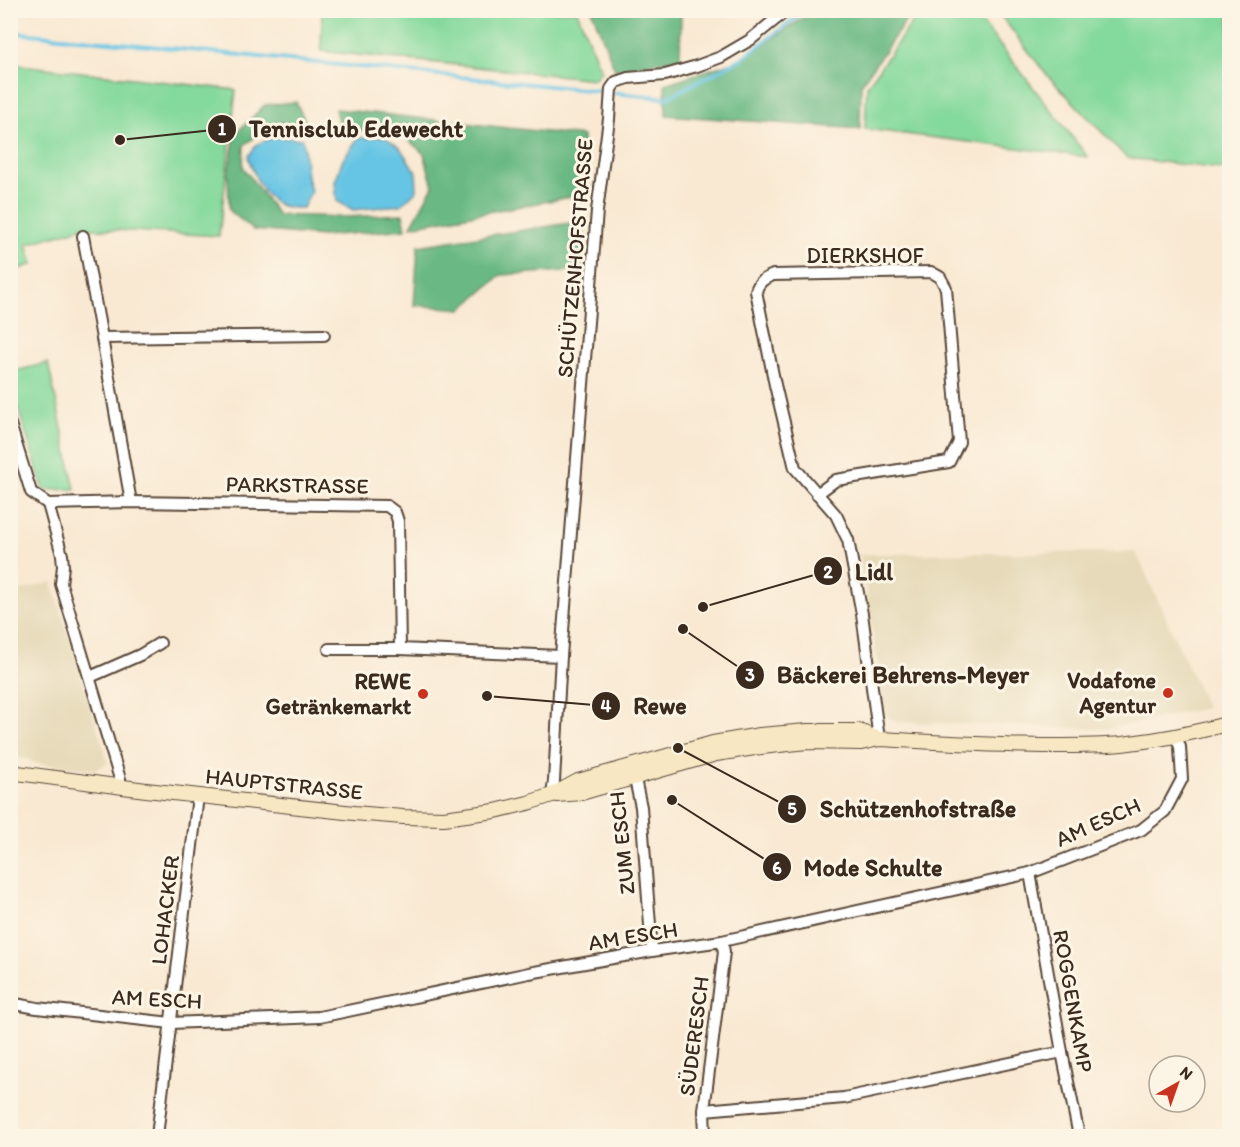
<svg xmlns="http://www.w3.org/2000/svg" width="1240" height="1147" viewBox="0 0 1240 1147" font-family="Itim,sans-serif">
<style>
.built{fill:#e7daba}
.green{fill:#84d99c;stroke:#60825d;stroke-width:1.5}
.forest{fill:#6bb984;stroke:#537251;stroke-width:1.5}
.water{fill:#66c5e4;stroke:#507881;stroke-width:1.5}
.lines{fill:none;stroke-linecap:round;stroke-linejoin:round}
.stream{stroke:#66c5e4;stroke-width:4}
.minor-casing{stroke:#584739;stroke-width:14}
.secondary-casing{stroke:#584739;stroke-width:16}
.minor{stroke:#fff;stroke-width:10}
.secondary{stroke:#f7e8c3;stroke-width:14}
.poi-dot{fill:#c8321e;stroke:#fcf5e5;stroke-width:2}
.labels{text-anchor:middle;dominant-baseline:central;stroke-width:6;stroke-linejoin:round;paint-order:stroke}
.street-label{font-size:22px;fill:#3b2a1e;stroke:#fcf5e5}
.poi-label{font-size:22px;font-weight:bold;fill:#3b2a1e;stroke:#fcf5e5;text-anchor:end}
.leader{fill:none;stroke:#3b2a1e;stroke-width:2}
.callout-dot{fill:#3b2a1e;stroke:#fcf5e5;stroke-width:2}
.mark-label{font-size:18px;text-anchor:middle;font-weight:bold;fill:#fff}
.callout-label{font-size:24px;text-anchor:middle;font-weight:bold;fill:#3b2a1e;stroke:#fcf5e5;stroke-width:6;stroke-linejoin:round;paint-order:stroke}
</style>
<rect width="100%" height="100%" fill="#fcf5e5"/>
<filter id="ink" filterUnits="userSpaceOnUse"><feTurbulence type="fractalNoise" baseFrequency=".0167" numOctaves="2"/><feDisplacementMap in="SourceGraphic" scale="12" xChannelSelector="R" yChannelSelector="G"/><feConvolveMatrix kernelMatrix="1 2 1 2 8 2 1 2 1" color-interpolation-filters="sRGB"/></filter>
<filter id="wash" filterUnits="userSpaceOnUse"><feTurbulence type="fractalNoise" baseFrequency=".008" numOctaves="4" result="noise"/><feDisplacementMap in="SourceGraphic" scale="24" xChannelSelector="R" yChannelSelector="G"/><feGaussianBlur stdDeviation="1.35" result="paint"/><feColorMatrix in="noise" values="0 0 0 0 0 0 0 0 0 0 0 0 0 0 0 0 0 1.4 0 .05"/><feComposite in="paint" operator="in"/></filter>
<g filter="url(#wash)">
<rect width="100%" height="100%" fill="#f9e9d3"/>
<g class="built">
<path d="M 1136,552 L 1207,708 L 1107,729 L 895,722 L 886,715 L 860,554 Z"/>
<path d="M 52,582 L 108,762 L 96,770 L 34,763 L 28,759 L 11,757 L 11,593 Z"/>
</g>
<g class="green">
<path d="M 322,11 L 577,11 L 601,71 L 594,79 L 321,51 Z"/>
<path d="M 920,11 L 973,11 L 1088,157 L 865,129 L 867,86 Z"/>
<path d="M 997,11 L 1229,11 L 1229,170 L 1127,158 L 1047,75 Z"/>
<path d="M 11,64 L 236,90 L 219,236 L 81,228 L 27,244 L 33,264 L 11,272 Z"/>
<path d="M 48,363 L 75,489 L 44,490 L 11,387 L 11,372 Z"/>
</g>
<g class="forest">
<path d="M 592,11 L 681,11 L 680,58 L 615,70 Z"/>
<path d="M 813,11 L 913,11 L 861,84 L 860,129 L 666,115 L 665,84 L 742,59 Z"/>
<path d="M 296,102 L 308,127 L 276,122 L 244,145 L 243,167 L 278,215 L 346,217 L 403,214 L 406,229 L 323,236 L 253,230 L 229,210 L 228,173 L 235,134 L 265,105 Z"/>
<path d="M 335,109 L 583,136 L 581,195 L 411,226 L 433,186 L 424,154 L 395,128 L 341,132 Z"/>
<path d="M 584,221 L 582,270 L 501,275 L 462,309 L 414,305 L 418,246 Z"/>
</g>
<g class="water">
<path d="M 274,137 L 303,139 L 307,177 L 311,191 L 303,208 C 296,208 286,208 280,205 C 262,196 254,174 248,157 L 257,144 Z"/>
<path d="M 385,137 L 400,148 L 416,172 L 417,190 L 401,205 L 353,210 L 337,201 L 335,182 L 342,161 L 358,138 Z"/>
</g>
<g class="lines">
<g class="stream">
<path d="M 10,32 L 600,91"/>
<path d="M 615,93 L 667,98 L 743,58 L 806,10"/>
</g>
</g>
</g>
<g filter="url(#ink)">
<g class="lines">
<defs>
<g id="minor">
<path d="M 83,236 L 102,338"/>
<path d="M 10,424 L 31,492 L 48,504 L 62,555 L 63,566 L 61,584 L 120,779 L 119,786"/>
<path d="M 817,494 L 836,480 L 949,462 L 959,442 L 946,288 L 940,277 L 931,272 L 773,275 C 764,279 759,281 756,291 L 775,385 L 795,468 L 836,515 L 848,540 L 862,614 L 879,739"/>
<path d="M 131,502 L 102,338 L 324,335"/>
<path d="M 48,504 L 131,502 L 387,506 L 395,512 L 398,521 L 400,649 L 561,656"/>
<path d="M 329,649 L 400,649"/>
<path d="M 90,677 L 140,655 L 160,643"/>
<path d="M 633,770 L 641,807 L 652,951"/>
<path d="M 552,795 L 554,781 L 561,656 L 597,211 L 609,119 L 611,89 L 616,82 L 628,78 L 665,75 L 697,66 L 721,57 L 750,40 L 787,10"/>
<path d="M 1030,873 L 1062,1052 L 1079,1136"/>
<path d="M 10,1003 L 37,1008 L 171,1023 L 319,1017 L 529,973 L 652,951 L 722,941 L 1030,873 L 1141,830 L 1165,811 L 1182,779 L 1180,747 L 1176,736"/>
<path d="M 704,1110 L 844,1098 L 1062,1052"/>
<path d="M 157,1136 L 198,796"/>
<path d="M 705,1136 L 704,1110 L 724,952 L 722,941"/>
</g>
<g id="secondary">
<path d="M 10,772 L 146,790 L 354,813 L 403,817 L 444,818 L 495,811 L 528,803 L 552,795 L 578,781 L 713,743 L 760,735 L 807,731 L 859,731 L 879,739"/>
<path d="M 557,795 L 581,793 L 716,754 L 761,747 L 807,742 L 861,743 L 879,739 C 937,742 995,746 1053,746 C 1076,746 1099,746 1122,744 C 1158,740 1195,733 1230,723"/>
</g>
</defs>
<use href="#minor" class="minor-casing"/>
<use href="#secondary" class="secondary-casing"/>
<use href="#minor" class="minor"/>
<use href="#secondary" class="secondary"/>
</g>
</g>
<g class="poi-dot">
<circle cx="1168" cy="693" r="6"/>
<circle cx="423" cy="694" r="6"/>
</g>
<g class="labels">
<g class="street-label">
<text x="865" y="255">DIERKSHOF</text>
<text transform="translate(575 258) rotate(-85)">SCHÜTZENHOFSTRASSE</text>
<text transform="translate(297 485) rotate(1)">PARKSTRASSE</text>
<text transform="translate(284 784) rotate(6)">HAUPTSTRASSE</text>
<text transform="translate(1098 822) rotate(-24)">AM ESCH</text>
<text transform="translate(622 843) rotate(-96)">ZUM ESCH</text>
<text transform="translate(165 910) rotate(-83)">LOHACKER</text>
<text transform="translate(633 936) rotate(-9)">AM ESCH</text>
<text transform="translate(157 999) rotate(3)">AM ESCH</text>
<text transform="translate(1073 1001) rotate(80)">ROGGENKAMP</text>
<text transform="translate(694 1036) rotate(-83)">SÜDERESCH</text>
</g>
<g class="poi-label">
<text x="1156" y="680">Vodafone<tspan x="1156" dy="25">Agentur</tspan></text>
<text x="411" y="681">REWE<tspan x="411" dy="25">Getränkemarkt</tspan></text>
</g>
</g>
<path class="leader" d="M120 140L222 129M703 607L828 571M683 629L750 675M487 696L606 706M678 748L792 809M672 800L777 867"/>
<g class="callout-dot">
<circle cx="120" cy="140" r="6"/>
<circle cx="703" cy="607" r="6"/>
<circle cx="683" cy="629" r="6"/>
<circle cx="487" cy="696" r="6"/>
<circle cx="678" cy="748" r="6"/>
<circle cx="672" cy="800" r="6"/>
<circle cx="222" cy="129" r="15"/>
<circle cx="828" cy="571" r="15"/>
<circle cx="750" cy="675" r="15"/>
<circle cx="606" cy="706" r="15"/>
<circle cx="792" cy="809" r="15"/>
<circle cx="777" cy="867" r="15"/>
</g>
<g class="mark-label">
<text x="222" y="135">1</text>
<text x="828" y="578">2</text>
<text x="750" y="681">3</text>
<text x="606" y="712">4</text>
<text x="792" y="815">5</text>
<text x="777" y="874">6</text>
</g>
<g class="callout-label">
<text x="356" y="137">Tennisclub Edewecht</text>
<text x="874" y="580">Lidl</text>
<text x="903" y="683">Bäckerei Behrens-Meyer</text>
<text x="660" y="714">Rewe</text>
<text x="918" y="817">Schützenhofstraße</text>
<text x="873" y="876">Mode Schulte</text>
</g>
<rect width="1240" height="1147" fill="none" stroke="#fcf5e5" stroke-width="36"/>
<g transform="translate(1177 1084) rotate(40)"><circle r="28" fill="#fcf5e5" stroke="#afa495" stroke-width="1.5"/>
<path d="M0-4.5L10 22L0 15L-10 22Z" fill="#c8321e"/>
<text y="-9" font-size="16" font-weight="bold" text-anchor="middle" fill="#3b2a1e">N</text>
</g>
</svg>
